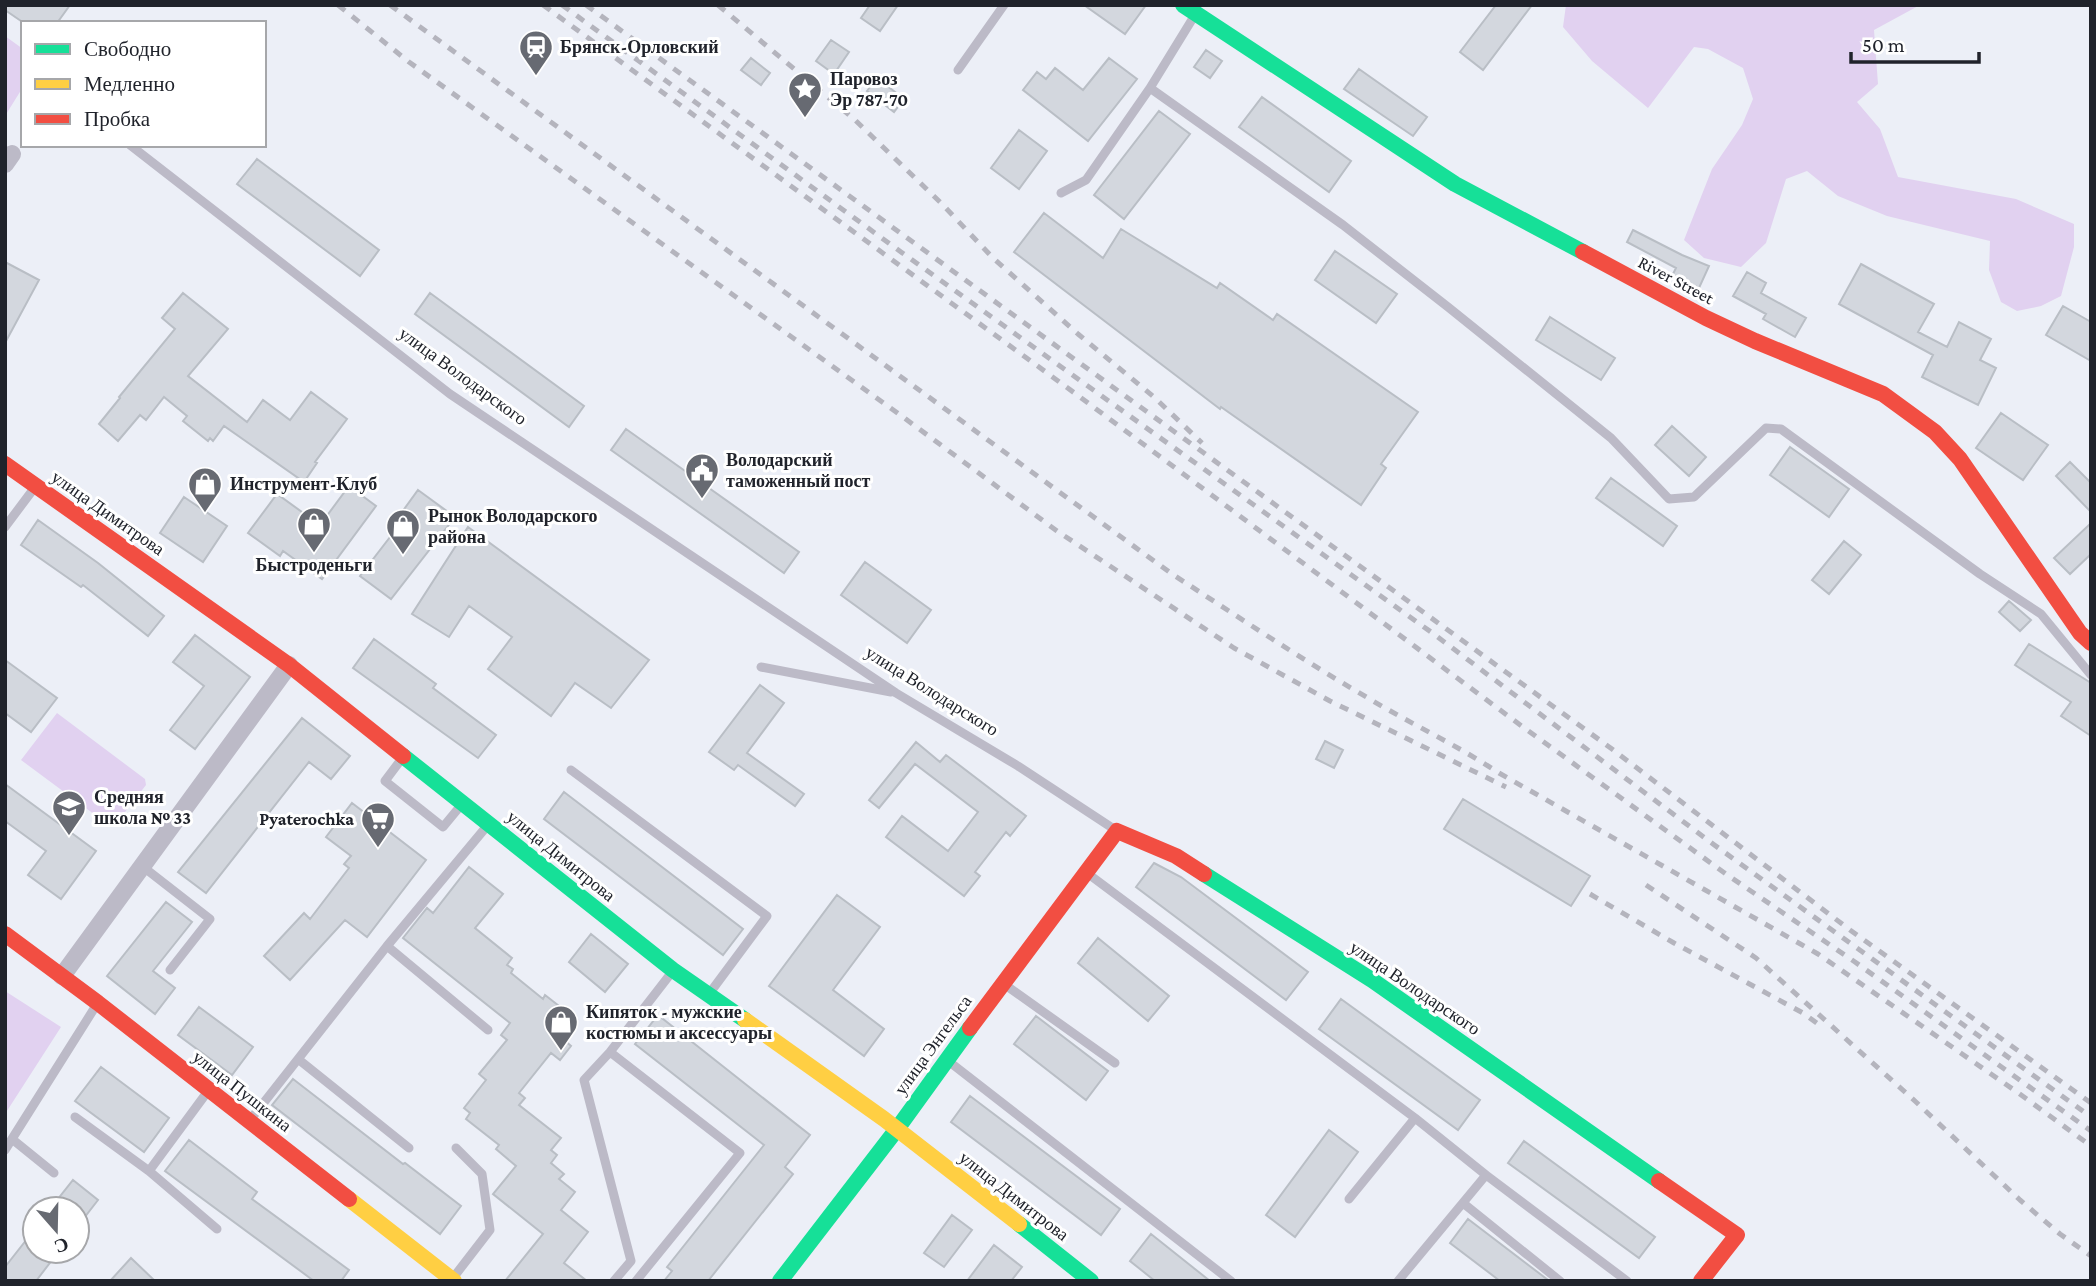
<svg xmlns="http://www.w3.org/2000/svg" width="2096" height="1286" viewBox="0 0 2096 1286" font-family="'Crimson Pro',serif">
  <style>
    .green { fill: #e1d1f0 }
    .building { fill: #d3d7de; stroke: #b9bec5; stroke-width: 2 }
    .lines { fill: none; stroke-linecap: round; stroke-linejoin: round }
    .lane { stroke: #bcbac7; stroke-width: 9 }
    .street { stroke: #bcbac7; stroke-width: 18 }
    .fast { stroke: #16e098; stroke-width: 16 }
    .slow { stroke: #ffcf43; stroke-width: 16 }
    .jam { stroke: #f24e42; stroke-width: 16 }
    .rail { stroke: #b4b4bd; stroke-width: 5; stroke-dasharray: 9 9; stroke-linecap: butt }
    .labels { text-anchor: middle; stroke-width: 6; stroke-linejoin: round; paint-order: stroke }
    .poi-label { font-size: 18px; font-weight: bold; fill: #20232b; stroke: #fff; text-anchor: start }
    .street-label { font-size: 18px; fill: #20232b; stroke: #fff }
  </style>
  <rect width="100%" height="100%" fill="#eceff7"/>
  <path class="green" d="M1566 5H1920L1874 30 1878 84 1857 102 1880 129 1898 177 2016 199 2074 224V247L2061 296 2041 306 2017 311 2001 302 1989 270 1990 241 1887 216 1838 196 1807 171 1786 179 1766 243 1741 267 1704 258 1684 240 1712 169 1742 125 1753 99 1743 68 1708 49 1694 47 1648 108 1592 61 1563 27Z
    M5 36 23 49V87L5 116Z
    M57 713 145 779 146 785 115 825 110 826 21 760Z
    M5 991 61 1027 5 1114Z"/>
  <path class="building" d="M5 5H70L57 23H24L5 10Z
    M870 5H898L880 31 861 18Z
    M1084 5H1146L1125 34Z
    M1496 5H1532L1483 70 1460 52Z
    M831 40 849 52 834 74 816 61Z
    M1206 50 1222 61 1210 78 1194 67Z
    M751 58 770 73 761 85 741 70Z
    M1109 58 1137 79 1088 141 1023 90 1037 72 1046 79 1055 68 1083 90Z
    M1359 69 1427 117 1413 136 1344 89Z
    M877 78 904 99 894 112 867 91Z
    M1262 97 1351 161 1329 192 1239 127Z
    M1159 111 1190 134 1124 219 1094 195Z
    M1019 130 1047 151 1019 189 991 168Z
    M257 159 379 250 360 276 237 184Z
    M1044 213 1103 258 1121 229 1217 288 1220 283 1273 320 1277 314 1418 412 1381 464 1386 468 1361 505 1221 407 1220 409 1014 252Z
    M1633 230 1682 255 1709 266 1699 288 1672 276 1676 268 1627 242Z
    M1335 251 1397 294 1376 323 1315 280Z
    M5 262 39 280 5 343Z
    M1861 264 1934 304 1918 332 1947 347 1959 322 1991 339 1980 360 1996 368 1978 405 1922 377 1933 355 1839 304Z
    M1747 272 1766 283 1761 293 1806 318 1795 337 1763 319 1766 314 1733 296Z
    M183 293 228 329 188 376 247 422 263 400 290 420 311 392 347 419 315 462 317 463 304 482 224 426 213 441 210 438 208 441 183 421 187 416 164 397 146 420 140 415 118 441 99 424 120 398 119 397 175 329 162 318Z
    M430 293 584 406 569 427 415 314Z
    M2063 306 2091 322V361L2046 335Z
    M1550 317 1615 358 1601 380 1536 340Z
    M2001 413 2048 445 2023 480 1976 448Z
    M1672 426 1706 457 1689 476 1655 445Z
    M626 429 799 552 784 573 611 450Z
    M1790 447 1849 489 1829 517 1770 475Z
    M2070 462 2091 483V512L2056 476Z
    M1611 478 1677 526 1663 546 1596 498Z
    M349 486 376 506 322 579 283 551 280 556 248 533 277 494 320 525Z
    M418 490 455 517 391 599 360 576 407 515 402 512Z
    M184 497 227 526 203 562 160 533Z
    M38 520 98 563 164 616 148 636 83 585 81 587 21 545Z
    M2091 523V554L2070 574 2054 558Z
    M468 527 649 660 611 708 575 683 551 716 488 669 512 637 469 606 449 637 412 614Z
    M1844 541 1861 555 1829 594 1812 580Z
    M865 562 931 610 907 643 841 595Z
    M2009 601 2031 620 2020 631 1999 612Z
    M195 635 250 677 195 749 170 730 204 686 173 662Z
    M374 639 436 684 433 688 496 735 478 758 353 668Z
    M2029 644 2091 683V736L2061 716 2071 702 2015 665Z
    M5 660 57 698 31 732 5 713Z
    M760 685 784 703 747 753 804 794 795 806 738 765 734 770 709 752Z
    M302 718 350 756 331 779 309 762 206 893 178 872Z
    M1325 741 1343 750 1334 768 1316 759Z
    M916 742 940 762 946 755 1026 816 1010 836 1006 832 975 872 980 876 964 896 886 837 902 816 948 851 978 812 915 764 879 808 869 800Z
    M5 784 96 851 61 899 28 875 46 851 5 821Z
    M564 792 743 929 723 955 544 819Z
    M1463 799 1590 876 1571 906 1444 829Z
    M352 803 426 860 367 937 345 920 290 980 264 956 304 913 310 919 349 868 344 864 351 856 326 837Z
    M1154 863 1181 877 1308 972 1286 1000 1136 887Z
    M469 867 503 894 475 928 512 958 507 965 513 969 511 973 543 999 545 995 577 1020 563 1039 571 1046 560 1060 551 1053 519 1093 525 1098 519 1105 561 1138 551 1150 557 1155 551 1163 564 1174 559 1179 575 1192 561 1210 588 1232 564 1263 587 1281H505L543 1234 493 1194 516 1166 496 1149 499 1145 466 1119 470 1113 464 1108 486 1080 479 1074 507 1040 501 1035 510 1023 403 938 427 908 433 913Z
    M837 895 880 927 833 990 884 1029 864 1056 769 986Z
    M166 902 192 922 153 971 175 988 155 1014 107 976Z
    M591 934 628 964 605 992 569 962Z
    M1098 938 1169 996 1148 1021 1078 963Z
    M1341 999 1480 1100 1458 1130 1319 1029Z
    M199 1007 253 1047 232 1075 178 1035Z
    M658 1015 810 1135 785 1167 793 1174 708 1281H664L672 1271 667 1267 764 1145 635 1044Z
    M1036 1016 1108 1071 1086 1100 1014 1044Z
    M101 1067 169 1118 144 1152 75 1101Z
    M293 1079 403 1164 405 1163 461 1206 440 1234 272 1105Z
    M970 1096 1120 1209 1101 1235 951 1122Z
    M1329 1130 1358 1152 1295 1237 1266 1215Z
    M189 1140 257 1192 252 1199 349 1270 341 1281H314L165 1171Z
    M1524 1141 1655 1237 1639 1258 1508 1163Z
    M73 1180 98 1200 77 1227V1209H50Z
    M952 1215 972 1230 944 1267 924 1253Z
    M1468 1219 1548 1280 1549 1281H1500L1450 1243Z
    M35 1229V1251H59L36 1281H5V1267Z
    M1151 1234 1210 1281H1155L1130 1261Z
    M994 1245 1022 1267 1011 1281H967Z
    M131 1258 155 1281H110Z"/>
  <g class="lines">
    <path class="lane" d="M1193 18 1150 88 1343 225 1448 307 1611 438 1669 499 1694 497 1766 428 1781 429 1980 574 2041 614 2091 675
      M958 70 1004 5
      M130 145 450 394 896 693 1018 766 1117 831
      M1061 193 1086 180 1150 88
      M5 527 35 487
      M761 667 891 692
      M403 757 385 781 443 827 462 804
      M571 770 767 916 709 994
      M142 866 210 919 170 970
      M1087 873 1415 1118 1486 1175 1627 1281
      M387 946 488 1030
      M1004 984 1115 1063
      M610 1052 740 1153 636 1281
      M298 1059 409 1148
      M947 1060 1231 1281
      M208 1091 149 1171 217 1229
      M75 1117 149 1171
      M250 1120 387 946 487 826
      M12 1139 54 1173
      M5 1150 97 1004
      M1349 1199 1415 1118
      M1463 1203 1560 1281
      M453 1278 490 1230 482 1174 456 1148
      M614 1281 631 1261 584 1080 610 1052 672 972
      M1398 1281 1486 1175"/>
    <path class="street" d="M5 164 12 154
      M62 976 289 665"/>
    <path class="fast" d="M1183 5 1455 184 1583 252
      M403 756 673 970 745 1020
      M1204 874 1372 980 1659 1181
      M1019 1224 1091 1281
      M780 1281 897 1129 970 1028"/>
    <path class="slow" d="M745 1020 884 1119 1019 1224
      M349 1199 454 1281"/>
    <path class="jam" d="M1583 252 1706 318 1755 341 1883 394 1935 432 1960 459 2080 633 2091 643
      M5 464 289 665 403 756
      M5 934 98 1003 349 1199
      M970 1028 1117 831 1176 856 1204 874
      M1659 1181 1737 1235 1701 1281"/>
    <path class="rail" d="M338 5 409 62 903 417 1057 531 1234 648 1330 701 1506 787
      M390 5 1172 574C1237 616 1301 659 1368 698 1411 724 1457 745 1499 773L1818 954 2017 1092 2091 1146
      M543 5 1080 397 1523 727 1726 874 1855 962 2091 1131
      M562 5 901 252 1431 632 1713 844 2091 1117
      M586 5 1612 749 1850 930 2091 1103
      M718 5 855 120 942 204 992 257 1078 334 1154 397 1202 443
      M1646 885 1756 958 1916 1102 2020 1200 2060 1234 2091 1256
      M1590 894 1674 943 1803 1013 1818 1024"/>
  </g>
  <defs>
    <g id="station-pin" transform="scale(1.75)"><path d="M0 17L-7.5 6A9.5 9.5 0 1 1 7.5 6Z" fill="#676a72" stroke="#fff"/><path d="M-3-6H3Q5-6 5-4V2Q5 4 3 4L4.5 6H3L1.5 4h-3L-3 6H-4.5L-3 4Q-5 4-5 2V-4Q-5-6-3-6ZM-3.5-4v3h7v-3ZM-3.5 1v1.5H-2V1ZM2 1v1.5H3.5V1Z" fill="#fff"/></g>
    <g id="sight-pin" transform="scale(1.75)"><path d="M0 17L-7.5 6A9.5 9.5 0 1 1 7.5 6Z" fill="#676a72" stroke="#fff"/><path d="M0-6L1.8-2.2L6-1.7L2.9 1.2L3.7 5.4L0 3.3L-3.7 5.4L-2.9 1.2L-6-1.7L-1.8-2.2Z" fill="#fff"/></g>
    <g id="civic-pin" transform="scale(1.75)"><path d="M0 17L-7.5 6A9.5 9.5 0 1 1 7.5 6Z" fill="#676a72" stroke="#fff"/><path d="M-.6-6.5H3V-4.5H.6V-3L4-1V1h2V6H-6V1h2V-1L-.6-3ZM-1.2 2.5V6h2.4V2.5Z" fill="#fff"/></g>
    <g id="shop-pin" transform="scale(1.75)"><path d="M0 17L-7.5 6A9.5 9.5 0 1 1 7.5 6Z" fill="#676a72" stroke="#fff"/><path d="M-5-2.5h2.3a2.7 3.5 0 0 1 5.4 0H5L5.5 6h-11ZM-1.5-2.5h3a1.5 2.3 0 0 0-3 0Z" fill="#fff"/></g>
    <g id="school-pin" transform="scale(1.75)"><path d="M0 17L-7.5 6A9.5 9.5 0 1 1 7.5 6Z" fill="#676a72" stroke="#fff"/><path d="M0-5L7-2L0 1L-7-2ZM-4 1L0 2.5L4 1V4Q0 6-4 4Z" fill="#fff"/></g>
    <g id="supermarket-pin" transform="scale(1.75)"><path d="M0 17L-7.5 6A9.5 9.5 0 1 1 7.5 6Z" fill="#676a72" stroke="#fff"/><path d="M-6-5.5h2.5l.6 2H6L4.5 2H-2.5L-4.4-4H-6ZM-1.5 3.2a1.3 1.3 0 1 0 .1 0ZM3 3.2a1.3 1.3 0 1 0 .1 0Z" fill="#fff"/></g>
  </defs>
  <g fill-rule="evenodd">
    <use href="#station-pin" x="536" y="47"/>
    <use href="#sight-pin" x="805" y="89"/>
    <use href="#civic-pin" x="702" y="470"/>
    <use href="#shop-pin" x="205" y="484"/>
    <use href="#shop-pin" x="314" y="524"/>
    <use href="#shop-pin" x="403" y="526"/>
    <use href="#school-pin" x="69" y="807"/>
    <use href="#supermarket-pin" x="378" y="819"/>
    <use href="#shop-pin" x="561" y="1022"/>
  </g>
  <g class="labels">
    <g class="poi-label">
      <text x="560" y="53">Брянск-Орловский</text>
      <text x="830" y="85">Паровоз<tspan x="830" dy="21">Эр 787-70</tspan></text>
      <text x="726" y="466">Володарский<tspan x="726" dy="21">таможенный пост</tspan></text>
      <text x="230" y="490">Инструмент-Клуб</text>
      <text x="428" y="522">Рынок Володарского<tspan x="428" dy="21">района</tspan></text>
      <text x="314" y="571" text-anchor="middle">Быстроденьги</text>
      <text x="94" y="803">Средняя<tspan x="94" dy="21">школа № 33</tspan></text>
      <text x="354" y="825" text-anchor="end">Pyaterochka</text>
      <text x="586" y="1018">Кипяток - мужские<tspan x="586" dy="21">костюмы и аксессуары</tspan></text>
    </g>
    <g class="street-label">
      <text transform="translate(1676 280) rotate(28)" y="6">River Street</text>
      <text transform="translate(463 376) rotate(36)" y="6">улица Володарского</text>
      <text transform="translate(108 513) rotate(35)" y="6">улица Димитрова</text>
      <text transform="translate(932 691) rotate(32)" y="6">улица Володарского</text>
      <text transform="translate(561 856) rotate(39)" y="6">улица Димитрова</text>
      <text transform="translate(1415 988) rotate(34)" y="6">улица Володарского</text>
      <text transform="translate(933 1045) rotate(-54)" y="6">улица Энгельса</text>
      <text transform="translate(242 1091) rotate(38)" y="6">улица Пушкина</text>
      <text transform="translate(1014 1196) rotate(38)" y="6">улица Димитрова</text>
    </g>
  </g>
  <rect width="2096" height="1286" fill="none" stroke="#20232b" stroke-width="14"/>
  <rect x="21" y="21" width="245" height="126" fill="#ffffff" stroke="#a6a7aa" stroke-width="2"/>
  <rect x="35" y="44" width="35" height="10" fill="#16e098" stroke="#a6a7aa" stroke-width="2"/>
  <text x="84" y="56" font-size="21" fill="#20232b">Свободно</text>
  <rect x="35" y="79" width="35" height="10" fill="#ffcf43" stroke="#a6a7aa" stroke-width="2"/>
  <text x="84" y="91" font-size="21" fill="#20232b">Медленно</text>
  <rect x="35" y="114" width="35" height="10" fill="#f24e42" stroke="#a6a7aa" stroke-width="2"/>
  <text x="84" y="126" font-size="21" fill="#20232b">Пробка</text>
  <g transform="translate(56 1230) rotate(160)"><circle r="33" fill="#ffffff" stroke="#a6a7aa" stroke-width="2"/>
  <path d="M0-5L12 26L0 18L-12 26Z" fill="#676a72"/>
  <text y="-10" font-size="19" font-weight="bold" text-anchor="middle" fill="#20232b">С</text>
  </g>
  <path d="M1851 52v10h128v-10" fill="none" stroke="#20232b" stroke-width="3.5"/>
  <text x="1862" y="52" font-size="21" fill="#20232b" stroke="#ffffff" stroke-width="5" paint-order="stroke">50 m</text>
</svg>
